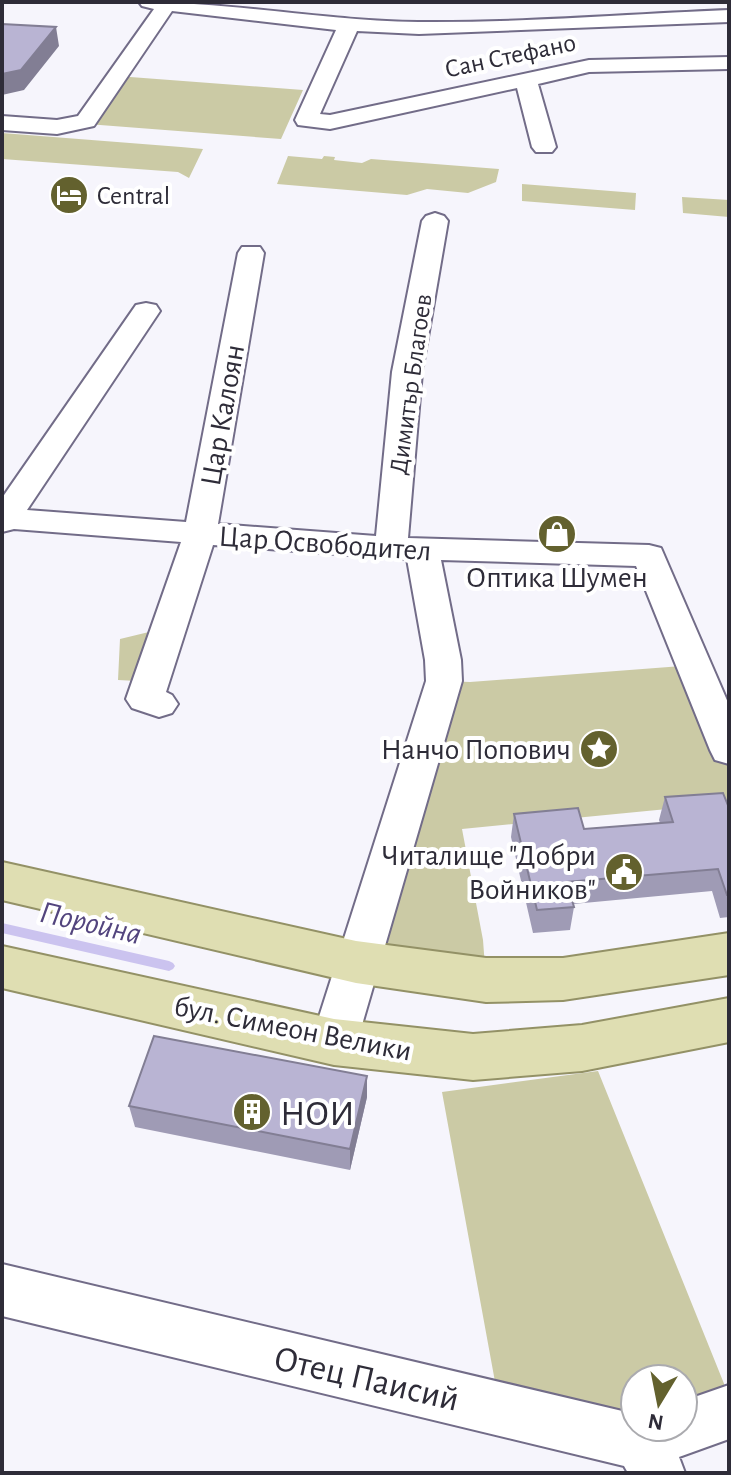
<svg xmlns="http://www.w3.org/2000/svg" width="731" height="1475" viewBox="0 0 731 1475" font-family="'Alegreya Sans',sans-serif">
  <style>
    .green { fill: #cbcaa5; fill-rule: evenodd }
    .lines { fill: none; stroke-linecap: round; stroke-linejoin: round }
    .stream { fill: #cbc3ef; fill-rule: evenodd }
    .minor-casing { stroke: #726c88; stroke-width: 4 }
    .major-casing { stroke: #939166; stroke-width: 4 }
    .minor { fill: #fff; fill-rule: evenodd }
    .major { fill: #dfdeb2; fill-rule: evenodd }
    .wall { fill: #9f9bb5 }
    .shaded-wall { fill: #827e94 }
    .building { fill: #b9b4d3; stroke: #827e94; stroke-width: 2 }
    .labels { text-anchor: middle; stroke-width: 8; stroke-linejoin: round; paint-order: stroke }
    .far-street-label { font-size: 26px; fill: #2e2c38; stroke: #fff }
    .far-poi-label { font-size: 26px; fill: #2e2c38; stroke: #fff; text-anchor: start }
    .street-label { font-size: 30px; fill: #2e2c38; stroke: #fff }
    .poi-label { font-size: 30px; fill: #2e2c38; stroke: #fff; text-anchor: end }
    .water-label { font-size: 32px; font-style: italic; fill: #53457e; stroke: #fff }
    .near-poi-label { font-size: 36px; fill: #2e2c38; stroke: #fff; text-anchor: start }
    .near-street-label { font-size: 36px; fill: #2e2c38; stroke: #fff }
  </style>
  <rect width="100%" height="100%" fill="#f6f5fc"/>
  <path class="green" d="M117 76 303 90 281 139 87 124Z
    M2 133 181 147 203 149 189 178 178 172 2 159Z
    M288 156 322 159 324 156 335 157 334 160 362 163 371 159 499 169 496 182 468 193 427 189 407 195 277 184Z
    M522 184 636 193 635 210 522 201Z
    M682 197 729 200V217L683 213Z
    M153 631 137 681 118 680 120 639Z
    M695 665 729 750V803L462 829 483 940 486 980 356 962 444 681 470 682Z
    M598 1071 729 1396V1412L642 1443 500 1409 442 1092ZM635 1379H683V1427H635Z"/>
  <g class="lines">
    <path class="stream" d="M2 923 169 961 173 963 175 966 173 969 169 971 2 933Z"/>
    <g class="minor-casing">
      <path id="minor" d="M139 2C233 2 325 21 418 22 522 23 626 14 729 10V22L419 34 357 31 320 114 330 115 589 60 729 57V69L589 72 538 84 556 147 552 152H536L532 147 517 88 330 129 298 125 295 120 336 30 172 11 94 126 57 134 2 130V116L57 120 78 116 154 9 142 6Z
        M435 213 444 216 448 221 422 372 408 538 649 545 661 548 729 705V764L715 760 710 750 636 566 441 560 461 660 462 681 357 1042 350 1056 334 1062 318 1056 311 1042 426 681 425 660 407 559 213 545 166 692 172 695 178 704 172 713 159 717 132 708 126 699 181 542 14 529 2 532V498L136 305 146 303 156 305 160 311 27 510 186 522 238 253 242 247H260L264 253 218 524 376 536 392 372 422 221 426 216Z
        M2 1264 635 1414V1427H683V1401L729 1385V1439L679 1457 685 1473H628L624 1466 2 1316Z"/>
    </g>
    <g class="major-casing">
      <path id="major" d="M2 862 356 941 486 958H563L729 933V975L563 1000 486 1002 356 983 2 900Z
        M2 946 334 1019 473 1034 582 1025 729 998V1042L582 1071 473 1080 334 1065 2 988Z"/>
    </g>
    <use href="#minor" class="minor"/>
    <use href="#major" class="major"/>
  </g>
  <path class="wall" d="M665 797 729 808V917L720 918 712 891 573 904 574 907 570 930 533 933 511 837 514 814 584 829 660 823 659 820Z
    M367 1097 350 1170 135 1127 129 1106Z"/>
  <path class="shaded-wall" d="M56 27 59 46 24 90 2 95V74Z
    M367 1076V1097L350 1170V1149Z"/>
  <path class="building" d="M2 24 56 27 21 70 2 74Z
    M723 793 729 808V895H727L718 869 567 882 574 907 537 910 514 814 578 808 584 829 673 822 665 797Z
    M154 1036 367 1076 350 1149 129 1106Z"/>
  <defs>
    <g id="hotel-disc" transform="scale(2)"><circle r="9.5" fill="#63612e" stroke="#fff"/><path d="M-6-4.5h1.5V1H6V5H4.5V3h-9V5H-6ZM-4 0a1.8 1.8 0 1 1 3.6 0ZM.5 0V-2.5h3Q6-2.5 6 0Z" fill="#fff"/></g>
    <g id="shop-disc" transform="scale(2)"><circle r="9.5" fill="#63612e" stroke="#fff"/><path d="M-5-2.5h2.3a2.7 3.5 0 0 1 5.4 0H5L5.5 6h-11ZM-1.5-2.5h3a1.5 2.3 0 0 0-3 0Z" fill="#fff"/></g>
    <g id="sight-disc" transform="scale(2)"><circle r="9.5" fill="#63612e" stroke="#fff"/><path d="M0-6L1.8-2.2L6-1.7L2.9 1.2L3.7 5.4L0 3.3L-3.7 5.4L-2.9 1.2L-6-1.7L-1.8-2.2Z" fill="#fff"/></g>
    <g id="civic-disc" transform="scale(2)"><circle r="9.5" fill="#63612e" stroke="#fff"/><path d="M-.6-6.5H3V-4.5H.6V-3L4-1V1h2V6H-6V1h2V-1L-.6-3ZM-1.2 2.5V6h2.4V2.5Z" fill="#fff"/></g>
    <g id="building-disc" transform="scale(2)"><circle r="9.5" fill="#63612e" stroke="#fff"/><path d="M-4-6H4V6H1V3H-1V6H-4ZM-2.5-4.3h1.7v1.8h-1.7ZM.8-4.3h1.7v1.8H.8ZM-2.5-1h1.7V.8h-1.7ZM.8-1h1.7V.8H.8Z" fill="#fff"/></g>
  </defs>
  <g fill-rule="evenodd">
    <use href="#hotel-disc" x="69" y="195"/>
    <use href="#shop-disc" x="557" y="534"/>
    <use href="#sight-disc" x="599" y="749"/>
    <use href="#civic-disc" x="624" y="872"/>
    <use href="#building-disc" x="252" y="1112"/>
  </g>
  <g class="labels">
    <g class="far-street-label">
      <text transform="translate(510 55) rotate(-12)" y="9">Сан Стефано</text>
      <text transform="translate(410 384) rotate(-82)" y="9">Димитър Благоев</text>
    </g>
    <g class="far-poi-label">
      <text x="97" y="204">Central</text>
    </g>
    <g class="street-label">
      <text transform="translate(222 415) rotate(-80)" y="10">Цар Калоян</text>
      <text transform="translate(325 543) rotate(4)" y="10">Цар Освободител</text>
      <text transform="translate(293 1028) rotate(11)" y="10">бул. Симеон Велики</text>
    </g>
    <g class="poi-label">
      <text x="557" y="587" text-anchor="middle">Оптика Шумен</text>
      <text x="571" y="759">Нанчо Попович</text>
      <text x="596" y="865">Читалище "Добри<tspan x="596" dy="34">Войников"</tspan></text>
    </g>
    <g class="water-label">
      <text transform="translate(91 922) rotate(13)" y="11">Поройна</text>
    </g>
    <g class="near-poi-label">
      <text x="280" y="1125">НОИ</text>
    </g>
    <g class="near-street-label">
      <text transform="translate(367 1377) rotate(13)" y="13">Отец Паисий</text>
    </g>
  </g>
  <rect width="731" height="1475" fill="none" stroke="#2e2c38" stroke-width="8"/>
  <g transform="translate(659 1403) rotate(190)"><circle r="38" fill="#ffffff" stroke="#ababaf" stroke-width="2"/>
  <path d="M0-6L14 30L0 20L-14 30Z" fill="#63612e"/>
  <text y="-12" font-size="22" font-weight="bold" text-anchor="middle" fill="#2e2c38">N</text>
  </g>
</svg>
